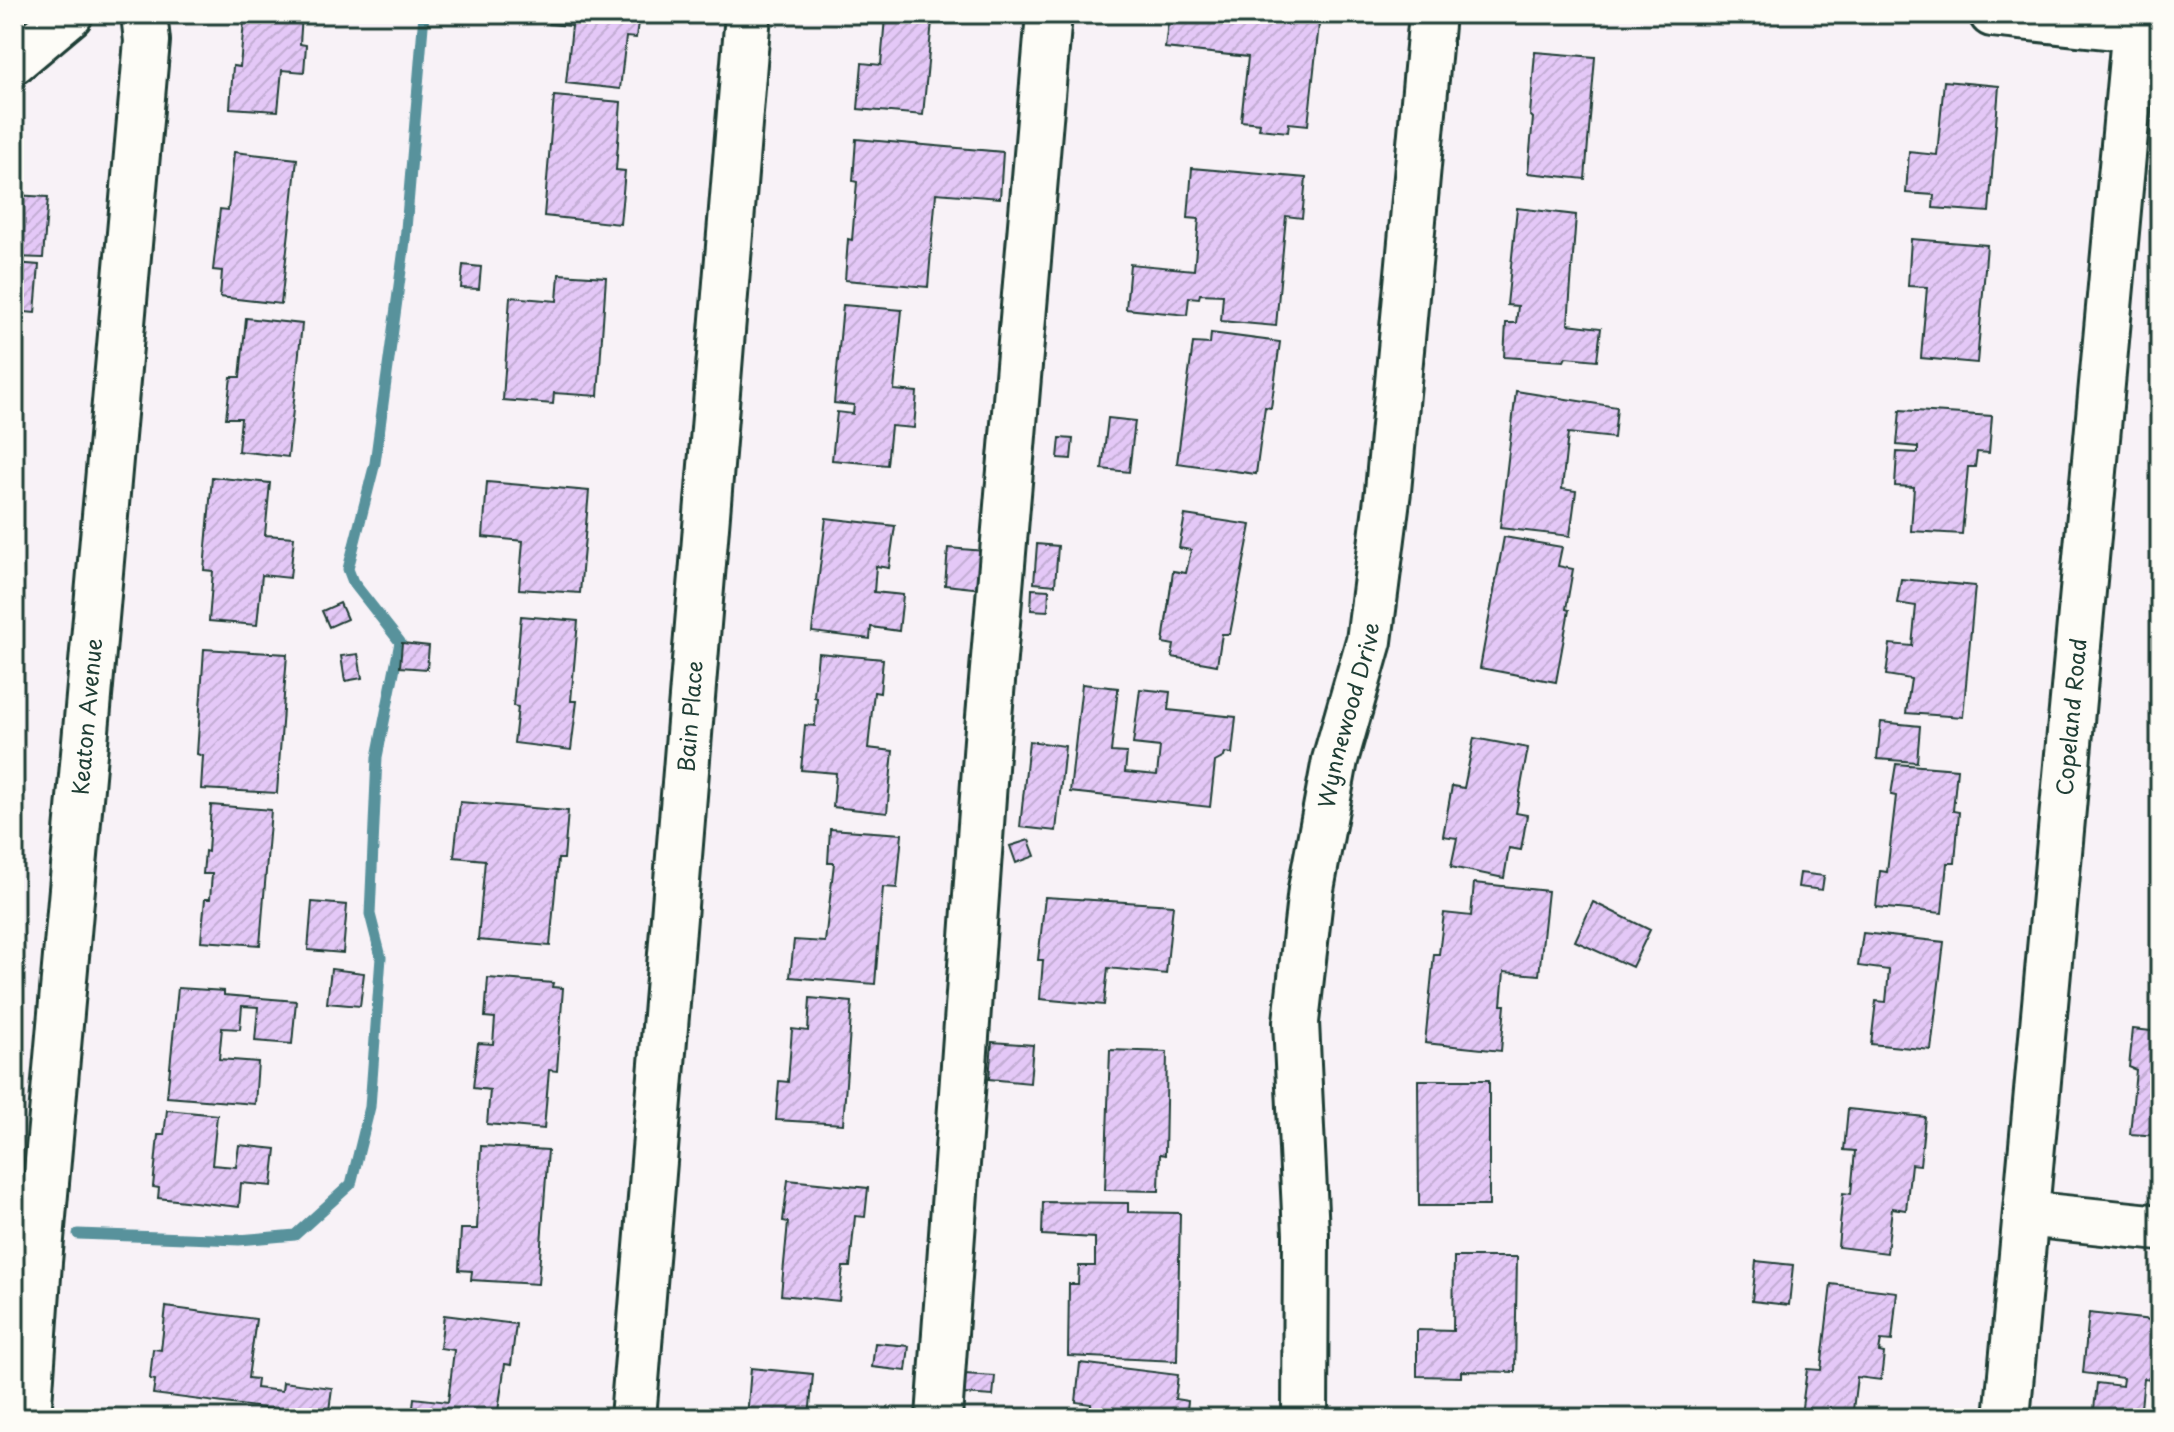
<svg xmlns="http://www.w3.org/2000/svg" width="2174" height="1432" viewBox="0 0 2174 1432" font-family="'Playpen Sans',sans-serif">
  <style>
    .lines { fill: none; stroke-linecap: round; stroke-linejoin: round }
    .stream { stroke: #59929c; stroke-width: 11 }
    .building { fill: url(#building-hatch); stroke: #1f3d34; stroke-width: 2 }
    .minor-casing { stroke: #1f3d34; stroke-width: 50 }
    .minor { stroke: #fdfcf7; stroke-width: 44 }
    .labels { text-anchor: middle; stroke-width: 6; stroke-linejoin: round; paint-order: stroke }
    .street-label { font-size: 22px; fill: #1f3d34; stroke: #fdfcf7 }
  </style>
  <defs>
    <pattern id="building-hatch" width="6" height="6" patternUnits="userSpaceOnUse" patternTransform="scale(2)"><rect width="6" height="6" fill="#e4c8f7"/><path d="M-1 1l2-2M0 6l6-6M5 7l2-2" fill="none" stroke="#c3add4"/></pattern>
  </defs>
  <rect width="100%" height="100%" fill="#f8f2f7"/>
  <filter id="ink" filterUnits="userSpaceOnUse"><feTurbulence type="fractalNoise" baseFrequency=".0125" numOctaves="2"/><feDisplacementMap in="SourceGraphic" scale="16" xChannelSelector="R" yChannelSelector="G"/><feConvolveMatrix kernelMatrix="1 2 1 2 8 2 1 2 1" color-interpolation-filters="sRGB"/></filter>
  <g filter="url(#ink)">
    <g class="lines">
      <path class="stream" d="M78 1234 239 1240 295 1235 351 1184 370 1107 381 957 370 914 377 757 400 642 353 582 348 569 375 463 405 241 424 14"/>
    </g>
    <path class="building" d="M241 14H302L300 44 306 45 304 72 282 70 278 111 230 108 233 66 240 67 244 21H240Z
      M550 14H639L636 38 626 37 620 89 566 83 572 26 549 24Z
      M1169 14 1320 15 1308 125 1289 123 1288 132 1259 129 1260 123 1241 121 1248 57 1165 48Z
      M885 17 932 21 923 115 858 109 862 63 881 65Z
      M1535 52 1595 57 1585 179 1528 173 1533 118 1530 115Z
      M1944 81 1999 86 1989 212 1933 208 1934 195 1906 193 1909 152 1937 155Z
      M554 96 621 102 616 170 625 171 620 224 544 216Z
      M856 139 1003 152 1000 198 936 193 928 287 845 280 848 239 852 240 857 182 853 181Z
      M234 152 297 159 281 304 220 297 222 271 213 270 220 209 228 210Z
      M1192 168 1306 178 1302 218 1286 216 1276 326 1221 321 1223 295 1200 294 1199 298 1189 297 1187 315 1126 309 1130 264 1194 270 1199 219 1188 218Z
      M14 195 48 197 43 258 15 257V263L39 265 35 313 14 311Z
      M1517 208 1576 215 1568 324 1601 328 1597 360 1566 357 1564 361 1504 357 1506 323H1516L1518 306 1507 305Z
      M1911 239 1987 245 1977 363 1921 358 1927 287 1908 286Z
      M463 265 481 267 479 289 461 288Z
      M559 274 606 277 598 396 554 393 553 404 503 400 510 297 557 301Z
      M843 305 902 310 894 390 917 392 914 428 891 426 887 465 832 460 837 412 853 414 854 405 834 403Z
      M246 318 302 324 288 457 238 451 241 418H226L231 377H240Z
      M1211 333 1280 342 1271 408 1265 407 1256 474 1177 463 1193 343 1210 344Z
      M1516 391 1617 407 1614 438 1568 433 1562 489 1576 491 1570 536 1500 528Z
      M1900 410 1992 416 1989 453 1977 452 1975 467H1968L1962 534 1911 531 1914 487 1895 486 1897 452 1918 453V447L1897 445Z
      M1108 418 1135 421 1129 472 1102 469Z
      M1060 438 1073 439 1071 459 1058 458Z
      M212 477 270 483 265 535 294 537 290 578 262 575 257 625 209 621 213 571 204 570Z
      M487 482 589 491 580 593 519 589 523 541 483 537Z
      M1185 515 1251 525 1230 634H1222L1217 665 1172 657 1174 645 1163 643 1173 571 1186 573 1191 550 1179 548Z
      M826 518 895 526 889 568 876 566 874 592 903 595 899 631 871 627 870 639 812 632Z
      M1504 537 1562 547 1558 566 1573 569 1566 609 1569 610 1556 682 1480 668Z
      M1037 544 1058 546 1055 585 1034 583Z
      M948 548 985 551 982 589 945 585Z
      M1901 579 1975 586 1963 717 1906 713 1911 679 1886 675 1890 644 1912 646 1916 606 1897 603Z
      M1032 589 1049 590 1048 611 1031 610Z
      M340 603 347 619 329 627 322 611Z
      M521 616 578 621 571 701H577L571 750 514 743 518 707 513 706Z
      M402 643 429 646 427 669 400 667Z
      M204 649 287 654 277 793 201 789 203 756 197 754Z
      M818 653 883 659 880 693 874 692 868 748 893 751 887 813 833 807 836 773 801 770 805 725 815 726 817 698 814 697Z
      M358 654 362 678 345 681 341 656Z
      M1082 684 1118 688 1111 752 1127 753 1125 772 1157 775 1160 747 1133 744 1140 689 1170 692 1168 710 1236 717 1232 754 1225 753 1224 757 1215 762 1210 807 1070 792Z
      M1881 722 1920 726 1917 762 1877 759Z
      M1474 738 1528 748 1516 813 1527 815 1521 850 1509 848 1504 878 1451 867 1457 838 1443 836 1452 786 1464 788Z
      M1029 741 1065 746 1056 831 1020 827Z
      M1896 764 1957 769 1953 811 1959 812 1955 863H1947L1942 913 1876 907 1880 871 1887 872 1896 796 1891 795Z
      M460 802 568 811 564 859H558L550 946 478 940 485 860 454 857Z
      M211 805 271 810 260 945 201 941 205 899H210L212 874H203L205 851 208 852Z
      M830 829 902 834 897 888 883 887 875 984 790 977 794 940 825 942 834 863H828Z
      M1029 840 1035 856 1016 863 1010 846Z
      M1800 873 1824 876 1822 890 1798 887Z
      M1474 883 1548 891 1539 975 1504 972 1501 1005H1505L1501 1051 1425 1043 1434 954H1439L1444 913 1471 916Z
      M1045 897 1173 905 1166 974 1108 968 1104 1005 1040 999 1043 960H1038Z
      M312 902 347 905 343 953 308 950Z
      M1593 902 1650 930 1632 967 1575 941Z
      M1863 933 1944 942 1931 1050 1871 1044 1876 1001 1886 1002 1889 970 1858 966Z
      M331 969 364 973 360 1006 327 1003Z
      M488 978 553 983 552 987 563 988 557 1071 549 1070 544 1129 487 1124 490 1090 473 1088 478 1043 493 1044 495 1018 485 1017Z
      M178 988 224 991V995L296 1001 292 1044 255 1041 258 1007 242 1006 240 1029 222 1028 219 1059 258 1062 255 1104 167 1097Z
      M810 998 852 1002 843 1124 776 1120 779 1081 788 1082 792 1029 808 1031Z
      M2133 1029 2160 1032V1136L2130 1134 2136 1070 2129 1067Z
      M992 1042 1033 1045 1030 1083 989 1079Z
      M1110 1050 1167 1052 1165 1155 1160 1154 1159 1191 1105 1190Z
      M1418 1080H1489V1206H1419Z
      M1848 1109 1925 1117 1920 1165 1911 1164 1906 1210 1892 1208 1887 1253 1838 1247 1843 1193 1851 1194 1855 1151 1844 1150Z
      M167 1110 217 1115 212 1165 236 1167 239 1145 276 1149 272 1186 241 1183 239 1207 158 1198 159 1188 153 1187 158 1135H164Z
      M481 1146 548 1150 538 1284 471 1280 472 1271 459 1270 461 1229H477Z
      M788 1180 868 1188 865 1217 855 1216 850 1267H843L839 1301 781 1295 788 1222 783 1221Z
      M1043 1202 1128 1203V1212L1180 1213 1177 1361 1068 1356 1069 1284H1078L1079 1266H1095V1238L1042 1235Z
      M1454 1257H1517L1515 1372 1461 1371V1377L1417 1376V1330L1453 1331Z
      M1756 1261 1793 1265 1789 1305 1752 1301Z
      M1831 1284 1897 1292 1892 1341 1881 1340 1879 1352 1884 1353 1881 1380 1857 1377 1852 1418 1801 1415 1807 1369 1821 1370Z
      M166 1307 256 1319 248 1378 257 1379 256 1388 282 1391 283 1382 332 1388 328 1418H278L279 1410 153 1394 155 1380 150 1379 153 1349 161 1350Z
      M2089 1313 2151 1320 2150 1328 2160 1329V1380L2144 1378 2140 1418H2093L2097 1383 2122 1386 2123 1378 2083 1373Z
      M444 1315 516 1324 511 1365 505 1364 497 1418H412L414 1398 448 1402 454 1350 440 1348Z
      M875 1343 909 1346 906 1371 872 1367Z
      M1080 1363 1178 1375 1175 1399 1188 1401 1186 1418H1090L1091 1404 1076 1402Z
      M751 1368 813 1374 809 1418H747Z
      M964 1374 995 1376 993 1396 963 1394Z"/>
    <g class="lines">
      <g class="minor-casing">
        <g id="minor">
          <path d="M1992 14 2135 29"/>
          <path d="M14 61 70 14"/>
          <path d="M2026 1214 2160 1228"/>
          <path id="s1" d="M28 1418 39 1262 147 41 144 14"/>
          <path id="s2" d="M633 1418 748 14"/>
          <path d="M939 1418 987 740 1049 14"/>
          <path id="s3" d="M1305 1418 1306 1234 1296 1022 1311 889 1335 760 1369 641 1388 491 1432 14"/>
          <path id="s4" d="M2007 1418 2136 14"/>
        </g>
      </g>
      <use href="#minor" class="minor"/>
    </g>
  </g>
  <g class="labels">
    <g class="street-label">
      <text dy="8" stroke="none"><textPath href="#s1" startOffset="704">Keaton Avenue</textPath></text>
      <text dy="8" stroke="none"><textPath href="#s2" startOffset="704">Bain Place</textPath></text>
      <text dy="8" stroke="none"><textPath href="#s3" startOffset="708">Wynnewood Drive</textPath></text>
      <text dy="8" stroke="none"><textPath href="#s4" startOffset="704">Copeland Road</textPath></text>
    </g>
  </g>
  <rect width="2174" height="1432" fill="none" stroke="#fdfcf7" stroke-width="48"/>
  <rect x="24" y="24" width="2126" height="1384" fill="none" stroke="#1f3d34" stroke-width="3" filter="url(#ink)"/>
</svg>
